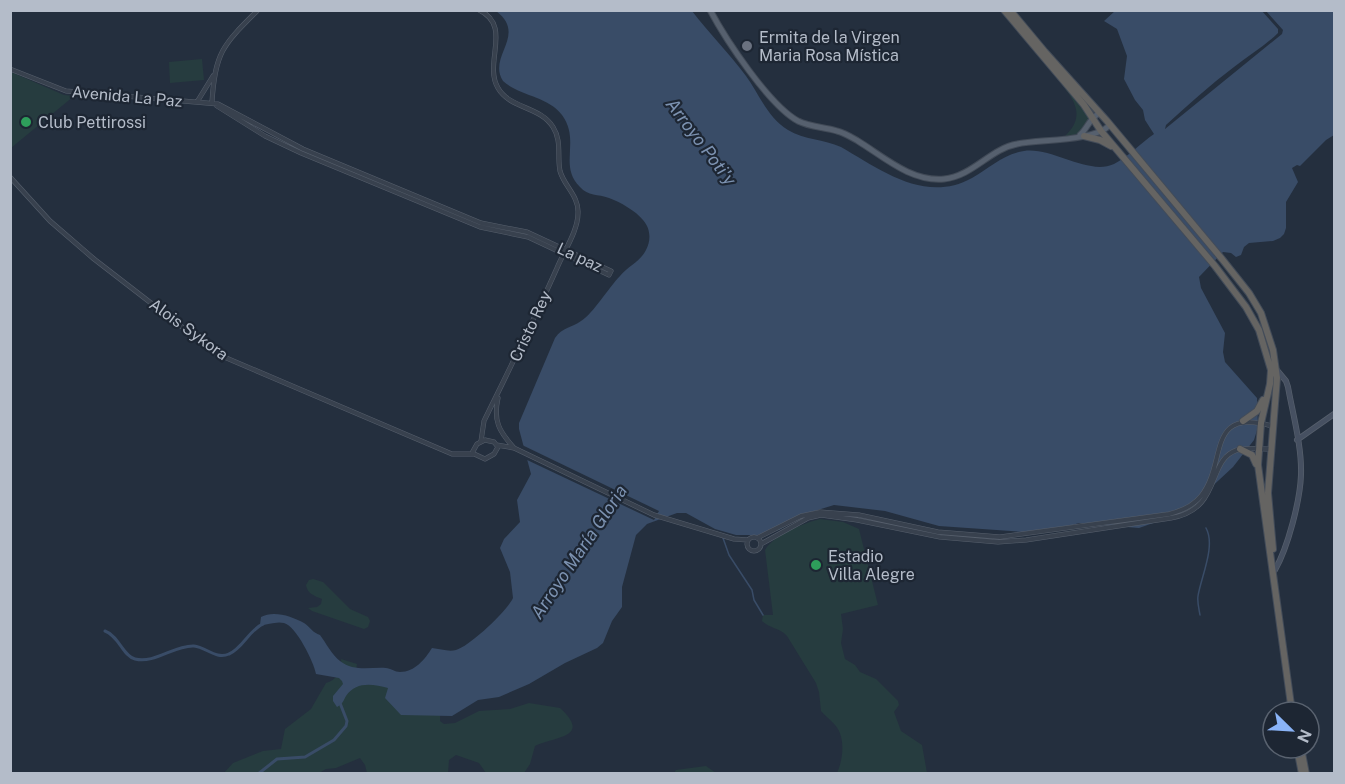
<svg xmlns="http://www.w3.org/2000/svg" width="1345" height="784" viewBox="0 0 1345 784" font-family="'Public Sans',sans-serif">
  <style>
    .green { fill: #263c3f }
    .water { fill: #394c67 }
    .pier { fill: #242f3e }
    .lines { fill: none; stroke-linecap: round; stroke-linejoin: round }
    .stream { stroke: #394c67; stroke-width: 1.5 }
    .canal { stroke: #394c67; stroke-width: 3 }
    .tertiary-casing { stroke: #565f6c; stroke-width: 5 }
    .secondary-casing { stroke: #565f6c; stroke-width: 6 }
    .primary-casing { stroke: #414a57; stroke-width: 7 }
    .trunk-casing { stroke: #434c59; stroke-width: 8 }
    .tertiary { stroke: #38414e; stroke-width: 4 }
    .secondary { stroke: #465061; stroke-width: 4.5 }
    .primary { stroke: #56606e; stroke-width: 5 }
    .trunk { stroke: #656462; stroke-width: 6 }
    .worship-dot { fill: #6b7280; stroke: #1d2633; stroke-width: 2 }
    .leisure-dot { fill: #2e9e5b; stroke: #1d2633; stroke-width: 2 }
    .labels { text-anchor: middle; stroke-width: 4.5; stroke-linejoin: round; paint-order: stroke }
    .poi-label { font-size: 16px; fill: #b4bcc9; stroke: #1d2633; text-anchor: start }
    .street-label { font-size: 16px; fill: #b4bcc9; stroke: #1d2633 }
    .water-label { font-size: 18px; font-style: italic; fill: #7c92b1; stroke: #1d2633 }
  </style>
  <rect width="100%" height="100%" fill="#242f3e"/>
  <path class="green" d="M202 59 204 80 170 83 169 62Z
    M11 72 64 95 74 96 11 148Z
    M1065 89 1070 90 1089 118C1087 132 1076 135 1064 137 1082 121 1079 106 1065 89Z
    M820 519 843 522 859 529 878 605 841 614 843 629 841 643 845 659 855 665 860 672 876 679 898 701 899 705 894 712 901 731 922 745 927 773H837C843 760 846 737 835 725 831 720 825 716 821 711L819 692 816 683 787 636C780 628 769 628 762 621L763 615H773L765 550C775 534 802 524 820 519Z
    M313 579 323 582 350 609 368 617 370 621 368 627 364 629 312 611 308 608 317 607 321 604 322 599C314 596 307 593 306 585L309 580Z
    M341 659 357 664 356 671 440 711V721L444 724 455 723 479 711 510 709 529 703 560 708C593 738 553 737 535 746L530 764 524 773H486L479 763 456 755 449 760 448 773H367L365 765 360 758 336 768 326 769 319 773 223 774 233 763 263 751 281 749 285 729 311 709 326 683C337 680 342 670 341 659Z
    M706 766 716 773H674L676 770Z"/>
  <path class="water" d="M496 11H692C709 33 729 53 746 76 759 94 768 118 788 130 804 140 824 139 841 147 881 170 925 204 972 178 990 168 1003 154 1024 151 1053 147 1088 176 1114 164 1128 157 1141 143 1154 134L1145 120 1143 110 1135 100 1124 79 1127 56 1117 29 1104 21 1115 11H1262L1278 29V33C1265 46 1248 56 1234 67 1210 85 1188 105 1166 125L1165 129 1282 34 1283 30 1266 11H1334V135L1326 140 1300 166 1297 165 1292 168 1298 182 1286 202V228L1284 234 1280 238 1273 241 1249 243 1244 247 1241 255 1236 257 1231 253 1223 252 1199 277 1201 288 1225 333 1223 352 1225 362 1257 398 1258 427 1254 440 1233 467 1191 506 1176 515 1139 528 1079 523 1046 533H1038L939 526 885 511 834 505 808 513 779 530 757 535H736L715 529 686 513H677L647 524 636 535 622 587V607L612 621 603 643 597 648 565 663 529 684 499 697 478 700 452 716 401 715 385 698 388 688C373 684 356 681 346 696 343 701 343 704 337 707L333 701V696L343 684 342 681 339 678 316 674C314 662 296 626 284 623 276 621 268 625 260 625L261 617C273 610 292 616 304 623 310 627 313 633 320 635 326 643 332 655 340 661 354 672 370 667 386 668 390 668 395 672 400 672 415 672 425 659 432 648 440 649 449 652 456 650 470 646 507 611 513 598L510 572 500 548 504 539 520 522 517 500 531 474 519 429V423L555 338C562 327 572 328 581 321 593 314 609 287 620 276 627 267 641 261 646 250 651 241 651 229 643 220 636 211 620 202 609 198 598 194 588 196 580 187 558 165 581 141 562 115 548 96 519 96 503 81 487 56 528 35 496 11Z"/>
  <path class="pier" d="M520 444 659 511 654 520 525 459Z"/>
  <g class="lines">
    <path class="stream" d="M723 538 729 555 752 590 754 600 763 615
      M1200 615C1199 609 1197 602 1198 596 1201 577 1216 546 1206 528"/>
    <path class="canal" d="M105 631C119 636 123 656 135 659 155 664 174 645 194 646 206 647 216 660 229 654 243 648 249 630 263 624
      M258 774 277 759 305 757 334 740 346 726 347 721 340 703"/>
    <g class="tertiary-casing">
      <path id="tertiary" d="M479 10C513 26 483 63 498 88 510 109 540 106 553 127 562 141 557 156 560 171 564 186 579 196 578 213 578 231 564 251 557 268 534 320 509 370 484 421L481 441
        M10 69 66 91 218 104 303 149 481 223 527 232 611 271 609 275
        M197 102 213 76
        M212 102C215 52 223 45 258 10
        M217 106 265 136 301 153 480 227 528 237 609 275
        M10 177 50 221 94 259 217 354 452 454H473
        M498 398C493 421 499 431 514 448
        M485 440 494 442 498 447 494 454 485 459 472 453 477 444Z
        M497 445 514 448 654 515 734 539 748 540
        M747 544a7 7 0 1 1 14 0a7 7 0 1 1-14 0Z
        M757 538 801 516 820 512 859 515 938 532 1000 537 1169 514C1181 511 1193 506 1201 496 1228 462 1205 407 1272 426
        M761 544 808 518 821 515 857 520 940 537 998 542 1026 540 1171 518C1223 509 1206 460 1237 450 1247 447 1259 449 1270 449"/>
    </g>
    <g class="secondary-casing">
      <path id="secondary" d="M1297 440 1334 414
        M1275 570C1288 547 1300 501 1301 475 1302 447 1293 415 1288 387L1286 381 1276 369"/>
    </g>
    <g class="primary-casing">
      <path id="primary" d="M710 10C726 40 769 105 798 121 810 127 824 127 837 131 845 133 851 137 858 141 884 157 911 182 944 179 973 176 990 149 1017 144 1041 139 1093 142 1110 125
        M1080 135C1088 128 1090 117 1100 113"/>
    </g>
    <g class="trunk-casing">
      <path id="trunk" d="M1004 10 1084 105 1101 131 1215 266 1246 307 1259 330 1271 370 1270 384 1261 423 1258 465 1292 712
        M1010 10 1045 52 1107 121 1222 259 1249 293 1261 313 1273 350 1277 378 1268 493 1273 549
        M1084 136 1100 140 1111 146
        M1243 421 1257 411 1263 400
        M1240 449 1252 455 1256 464
        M1297 748 1302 774
        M1301 748 1306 774"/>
    </g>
    <use href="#tertiary" class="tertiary"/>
    <use href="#secondary" class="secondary"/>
    <use href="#primary" class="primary"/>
    <use href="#trunk" class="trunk"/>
  </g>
  <circle class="worship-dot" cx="747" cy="46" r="6"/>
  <g class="leisure-dot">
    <circle cx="26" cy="122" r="6"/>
    <circle cx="816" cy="565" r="6"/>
  </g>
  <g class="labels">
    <g class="poi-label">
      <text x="759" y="43">Ermita de la Virgen<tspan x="759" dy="18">Maria Rosa Mística</tspan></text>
      <text x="38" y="128">Club Pettirossi</text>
      <text x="828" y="562">Estadio<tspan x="828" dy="18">Villa Alegre</tspan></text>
    </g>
    <g class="street-label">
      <text transform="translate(127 96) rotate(5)" y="6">Avenida La Paz</text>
      <text transform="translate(580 257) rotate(25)" y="6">La paz</text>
      <text transform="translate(530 326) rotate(-65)" y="6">Cristo Rey</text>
      <text transform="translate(189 329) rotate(36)" y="6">Alois Sykora</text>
    </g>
    <g class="water-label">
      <text transform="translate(701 142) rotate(53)" y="6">Arroyo Poti'y</text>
      <text transform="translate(579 552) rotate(-56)" y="6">Arroyo María Gloria</text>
    </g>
  </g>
  <rect width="1345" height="784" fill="none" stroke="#b4bcc9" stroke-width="24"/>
  <g transform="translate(1291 730) rotate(114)"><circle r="28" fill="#1d2633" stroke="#59626f" stroke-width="1.5"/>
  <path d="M0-4.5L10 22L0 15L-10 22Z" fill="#8ab4f8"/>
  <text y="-9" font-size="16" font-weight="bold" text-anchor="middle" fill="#b4bcc9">N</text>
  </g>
</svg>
